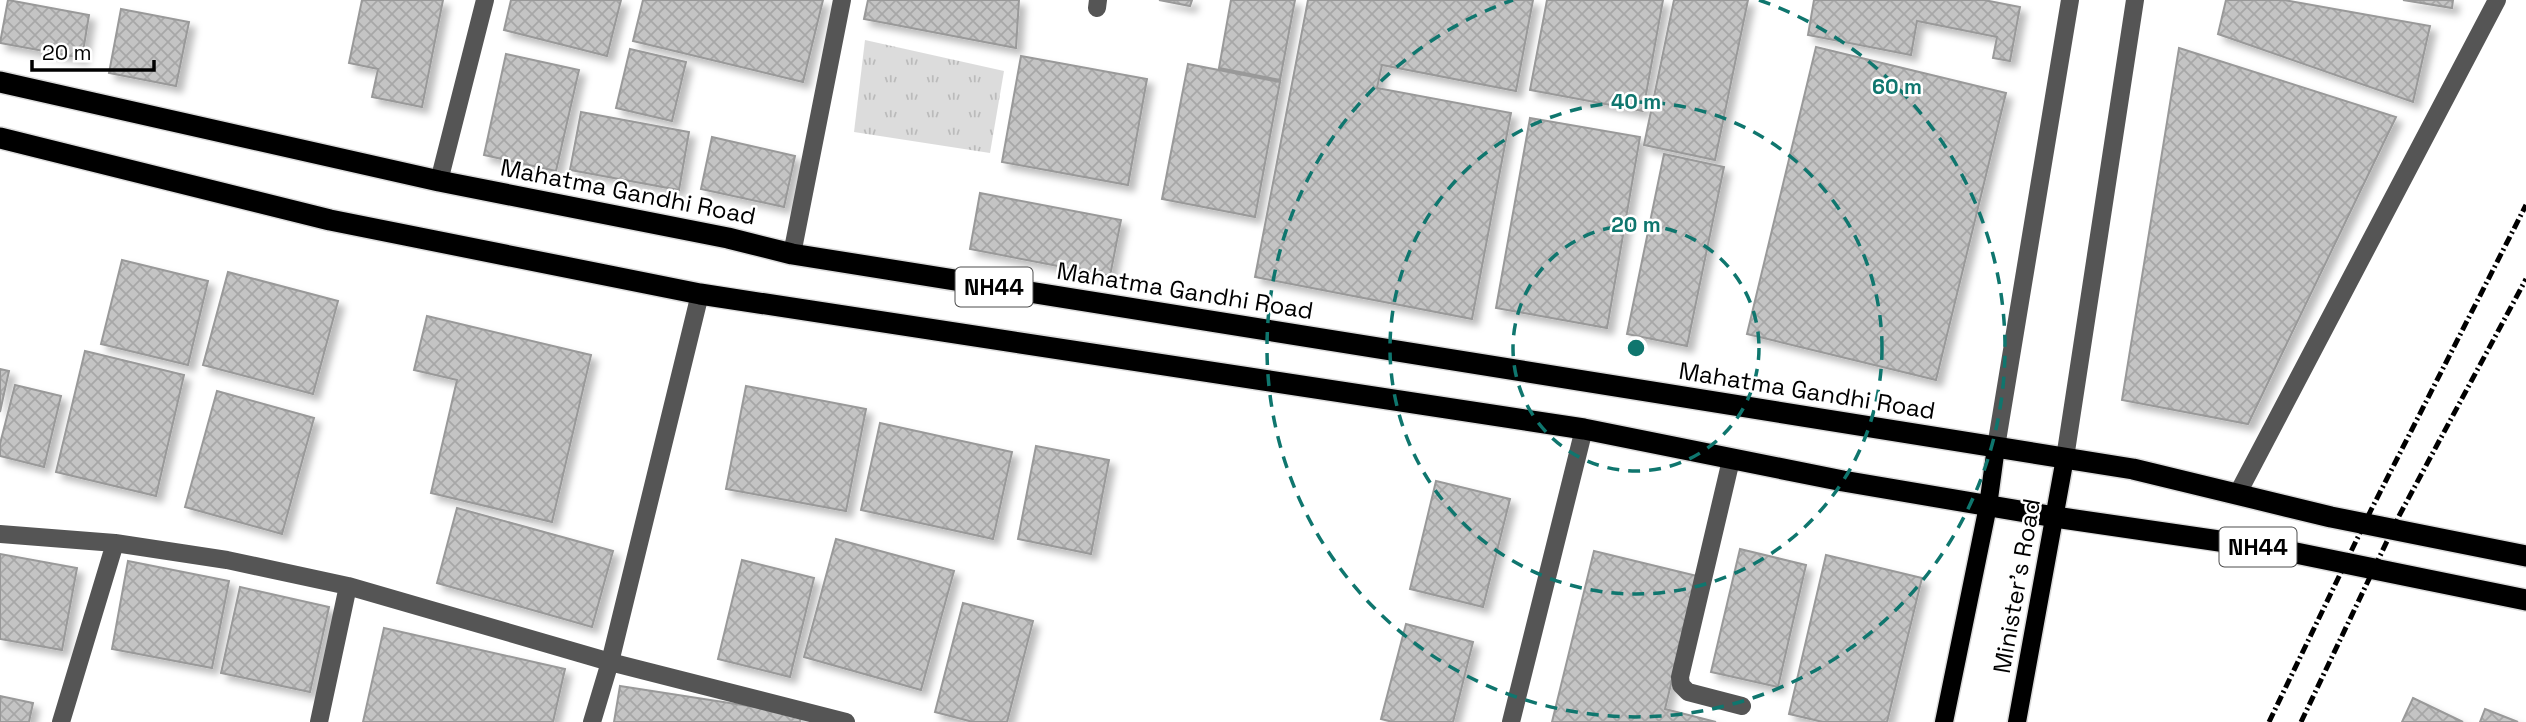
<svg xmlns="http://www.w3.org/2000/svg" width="2526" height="722" viewBox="0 0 2526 722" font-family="'Space Grotesk',sans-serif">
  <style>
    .park { fill: url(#park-tufts) }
    .building { fill: url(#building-cross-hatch); stroke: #999; stroke-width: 2; filter: url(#shadow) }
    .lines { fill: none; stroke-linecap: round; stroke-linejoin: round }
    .major-casing { stroke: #dbdbdb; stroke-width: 21 }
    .highway-casing { stroke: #dbdbdb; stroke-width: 24 }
    .minor { stroke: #555; stroke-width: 18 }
    .major { stroke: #000; stroke-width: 18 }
    .highway { stroke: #000; stroke-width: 21 }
    .rail { stroke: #000; stroke-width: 5; stroke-dasharray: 10 3.5 2 3.5; stroke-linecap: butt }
    .ring { fill: none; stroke: #0f766e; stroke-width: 3.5; stroke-dasharray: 12 9 }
    .labels { text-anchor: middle; stroke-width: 5; stroke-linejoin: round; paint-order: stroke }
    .shield { fill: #fff; stroke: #4c4c4c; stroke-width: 2 }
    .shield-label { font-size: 23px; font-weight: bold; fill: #000 }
    .street-label { font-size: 24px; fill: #000; stroke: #fff }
    .centre { fill: #0f766e; stroke: #fff; stroke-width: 3.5 }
    .ring-label { font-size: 21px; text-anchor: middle; font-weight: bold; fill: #0f766e; stroke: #fff; stroke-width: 5; stroke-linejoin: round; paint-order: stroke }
  </style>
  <defs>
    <pattern id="park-tufts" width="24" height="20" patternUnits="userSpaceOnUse" patternTransform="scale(1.75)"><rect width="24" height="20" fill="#dcdcdc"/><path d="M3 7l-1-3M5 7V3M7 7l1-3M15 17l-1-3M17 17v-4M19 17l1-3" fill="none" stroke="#bbb"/></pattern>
    <pattern id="building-cross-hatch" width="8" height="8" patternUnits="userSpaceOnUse" patternTransform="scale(1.75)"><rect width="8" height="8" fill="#c4c4c4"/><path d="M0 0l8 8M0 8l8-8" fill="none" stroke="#a7a7a7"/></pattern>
    <filter id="shadow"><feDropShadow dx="6" dy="6" stdDeviation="3.5" flood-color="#0004"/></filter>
  </defs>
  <rect width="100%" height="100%" fill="#fff"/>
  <path class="park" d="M865 40 1004 71 990 153 854 132Z"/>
  <path class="building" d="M8 0 89 15 82 58 0 43Z
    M362 0H443L422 107 372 97 378 69 349 63Z
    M511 0H621L607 56 504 30Z
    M643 0H823L803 82 633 41Z
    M868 0H1019L1016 48 864 19Z
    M1159 0H1192L1190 6Z
    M1231 0H1295L1280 80 1219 68Z
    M1308 0H1533L1516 91 1382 65 1377 88 1511 113 1472 319 1255 277Z
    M1547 0H1663L1643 111 1530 90Z
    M1674 0H1748L1715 160 1644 145Z
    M1814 0H1984L2020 7 2010 61 1993 58 1997 37 1917 21 1911 55 1808 35Z
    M2226 0H2284L2430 26 2413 102 2218 34Z
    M2403 0H2453L2452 8Z
    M121 9 189 22 176 86 109 73Z
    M1816 47 2006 93 1936 380 1747 334Z
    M2179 48 2396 117 2248 424 2122 400Z
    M630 49 686 62 672 121 616 108Z
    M506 54 579 70 556 171 484 155Z
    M1021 56 1147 79 1128 185 1002 162Z
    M1188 64 1280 82 1255 217 1162 199Z
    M581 112 689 132 679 190 570 170Z
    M1530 118 1640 137 1607 328 1496 308Z
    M712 137 795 156 784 207 701 189Z
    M1664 154 1724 167 1687 346 1627 334Z
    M980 193 1121 220 1110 276 970 249Z
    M122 260 208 281 188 365 101 344Z
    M228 272 338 301 313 394 203 365Z
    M427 316 591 355 552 522 431 493 457 380 414 370Z
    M85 351 184 375 156 496 56 472Z
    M0 369 9 371 0 412Z
    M15 385 61 396 44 467 0 456V444Z
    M746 386 866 409 846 511 726 489Z
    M217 391 314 418 282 534 185 507Z
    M880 423 1012 452 993 539 861 510Z
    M1036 446 1109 460 1091 554 1018 539Z
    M1436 481 1510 499 1483 607 1410 589Z
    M457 508 613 551 592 627 437 583Z
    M836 539 954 571 921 690 804 657Z
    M1740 549 1806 565 1778 687 1711 672Z
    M1594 551 1697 576 1665 709 1716 722H1552Z
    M0 554 77 568 62 650 0 639Z
    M1826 555 1922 578 1887 722H1823L1789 714Z
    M742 560 814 578 790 677 718 659Z
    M128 561 229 581 212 668 112 649Z
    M240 587 329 607 310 692 221 673Z
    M963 603 1033 621 1007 722H973L935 712Z
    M1406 624 1473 642 1453 722H1393L1381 719Z
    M384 628 565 669 553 722H363Z
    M620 686 801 714 800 722H614Z
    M0 696 33 703 29 722H0Z
    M2413 698 2463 722H2402Z
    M2485 709 2518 722H2480Z"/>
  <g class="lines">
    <g class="major-casing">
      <path id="major" d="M1944 722 1988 506 1996 447
        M2017 722 2065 458"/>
    </g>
    <g class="highway-casing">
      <path id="highway" d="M0 82 439 181 728 238 792 254 2133 469 2331 517 2526 556
        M0 138 330 220 700 294 1584 429 1843 481 2055 517 2281 550 2526 600"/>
    </g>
    <path class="minor" d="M1097 8 1098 0
      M439 181 485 0
      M792 254 842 0
      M1996 447 2070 0
      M2065 458 2135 0
      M1731 460 1680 677 1681 685 1688 692 1742 706
      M2238 493 2497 0
      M0 534 115 543 227 560 348 586 610 662 846 722
      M61 722 115 543
      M319 722 348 586
      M592 722 610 662 700 294
      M1511 722 1584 429"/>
    <use href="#major" class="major"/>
    <use href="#highway" class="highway"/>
    <path class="rail" d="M2269 722 2371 510 2526 205
      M2301 722 2399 516 2526 279"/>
  </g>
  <g class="ring">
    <circle cx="1636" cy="348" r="123"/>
    <circle cx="1636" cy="348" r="246"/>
    <path d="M1759 0A369 369 0 1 1 1513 0"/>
  </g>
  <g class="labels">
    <g class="shield">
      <rect x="955.5" y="267.5" width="77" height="39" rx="5"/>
      <rect x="2219.5" y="527.5" width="77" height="39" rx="5"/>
    </g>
    <g class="shield-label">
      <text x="994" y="295">NH44</text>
      <text x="2258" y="555">NH44</text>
    </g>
    <g class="street-label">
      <text transform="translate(628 192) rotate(11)" y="8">Mahatma Gandhi Road</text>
      <text transform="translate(1185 291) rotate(9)" y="8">Mahatma Gandhi Road</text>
      <text transform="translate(1807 391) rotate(9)" y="8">Mahatma Gandhi Road</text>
      <text transform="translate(2017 586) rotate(-80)" y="8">Minister's Road</text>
    </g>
  </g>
  <circle cx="1636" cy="348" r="10" class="centre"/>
  <g class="ring-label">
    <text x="1897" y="94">60 m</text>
    <text x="1636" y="109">40 m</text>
    <text x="1636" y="232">20 m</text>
  </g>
  <path d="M32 60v10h122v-10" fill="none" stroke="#000000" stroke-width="3.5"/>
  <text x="42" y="60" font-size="21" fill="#000000" stroke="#ffffff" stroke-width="5" paint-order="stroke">20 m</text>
</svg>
